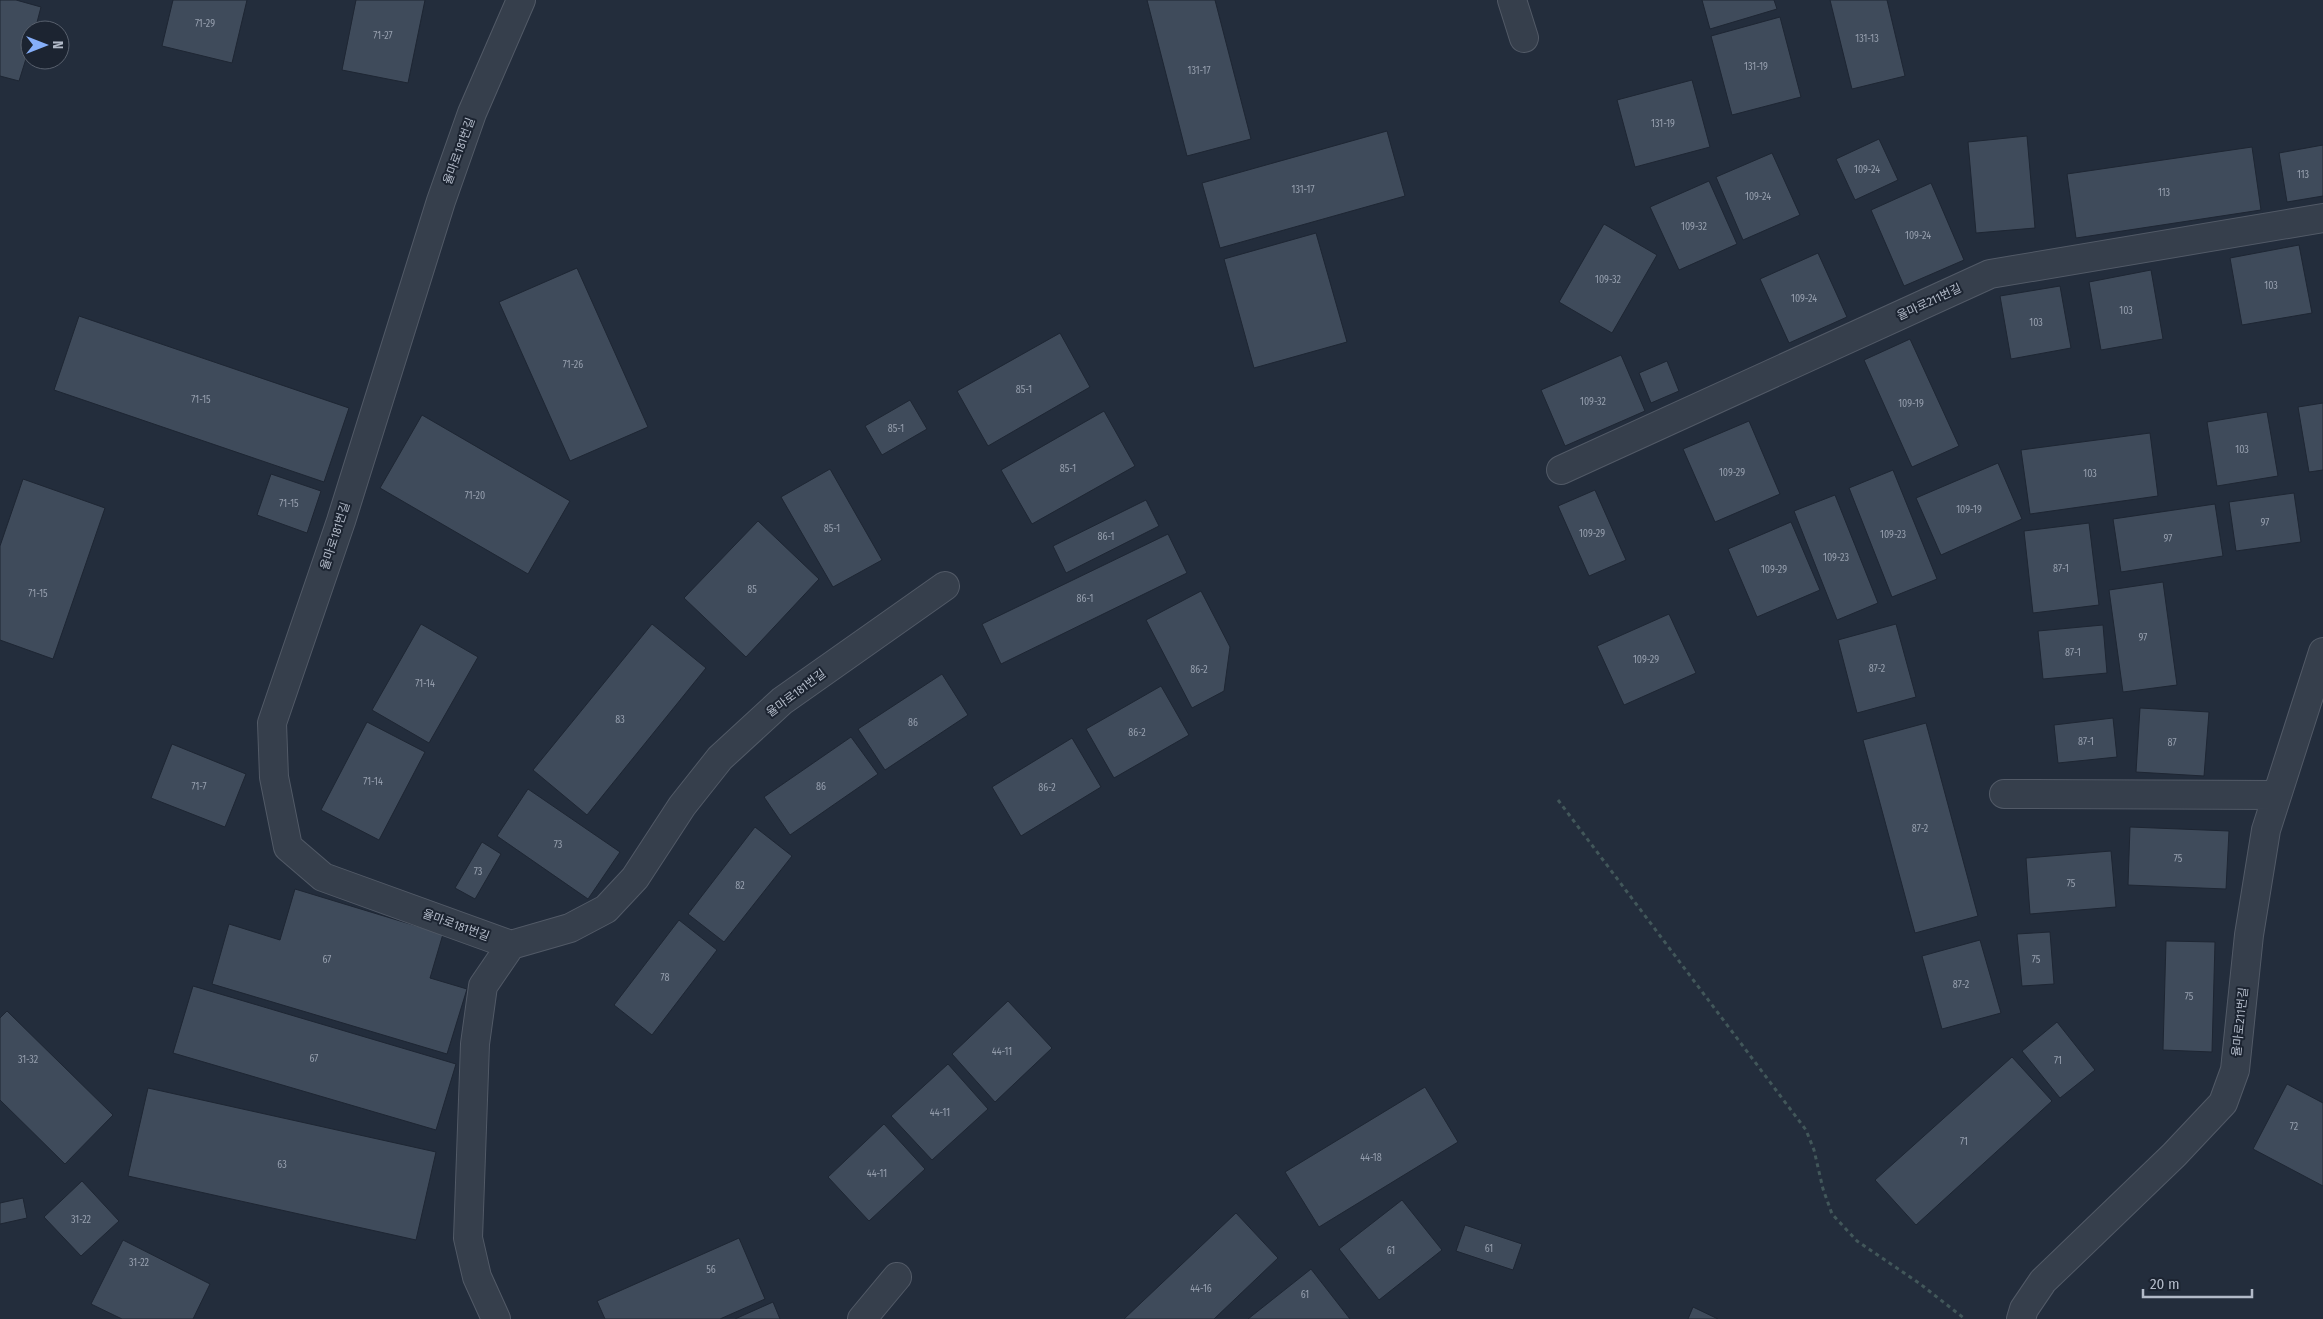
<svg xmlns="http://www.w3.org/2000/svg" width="2323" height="1319" viewBox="0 0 2323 1319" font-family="'Fira Sans Condensed','Noto Sans KR',sans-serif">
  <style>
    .building { fill: #3f4b5b; stroke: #1e2633 }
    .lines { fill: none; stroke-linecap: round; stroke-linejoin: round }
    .minor-casing { stroke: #525a67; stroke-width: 30 }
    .path { stroke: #42575a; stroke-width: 3; stroke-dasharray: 4 4; stroke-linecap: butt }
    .minor { stroke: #363f4c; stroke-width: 28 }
    .labels { text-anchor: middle; stroke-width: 4; stroke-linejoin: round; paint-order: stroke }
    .number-label { font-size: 10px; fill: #959ead }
    .street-label { font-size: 12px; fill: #b2bac8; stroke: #1c2431 }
  </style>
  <rect width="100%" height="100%" fill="#232d3c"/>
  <path class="building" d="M0 0H16L41 7 35 30H30V46L19 81 0 76Z
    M173 0H247L232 63 162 46Z
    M356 0H425L408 83 342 70Z
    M1147 0H1215L1251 139 1187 156Z
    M1702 0H1774L1777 9 1710 29Z
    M1830 0H1887L1905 76 1852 89Z
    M1780 17 1801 97 1732 115 1711 36Z
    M1692 80 1710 147 1635 167 1617 100Z
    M1387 131 1405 196 1220 248 1202 183Z
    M2027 136 2035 228 1976 233 1968 142Z
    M1879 139 1898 180 1855 200 1836 159Z
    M2323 145V196L2287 202 2279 153Z
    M2252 147 2261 210 2076 238 2067 174Z
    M1772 153 1800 215 1743 240 1716 177Z
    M1709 181 1737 244 1679 270 1650 207Z
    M1931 183 1964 260 1904 286 1871 210Z
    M1604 224 1657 255 1612 333 1559 302Z
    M1316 233 1347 342 1254 368 1224 259Z
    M2299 245 2312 313 2242 325 2230 258Z
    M1818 253 1847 317 1789 343 1760 279Z
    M577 268 648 427 570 461 499 302Z
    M2151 270 2163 339 2101 350 2089 282Z
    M2060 286 2071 348 2011 359 2000 296Z
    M79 316 349 408 324 482 54 390Z
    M1060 333 1090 387 988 446 957 391Z
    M1910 339 1959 446 1912 467 1864 360Z
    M1621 355 1645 411 1565 446 1541 390Z
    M1667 361 1679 391 1651 403 1639 373Z
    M910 400 927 429 882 455 865 426Z
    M2323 403V470L2309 472 2298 407Z
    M1104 411 1135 466 1032 524 1001 470Z
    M2267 412 2278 476 2217 486 2207 422Z
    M422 415 570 501 528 574 380 488Z
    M1749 421 1780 494 1715 522 1683 449Z
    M2150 433 2158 496 2030 514 2021 450Z
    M1998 463 2022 519 1941 555 1916 498Z
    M830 469 882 560 833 587 781 497Z
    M1893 470 1937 579 1892 597 1849 488Z
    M271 474 321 491 307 533 257 515Z
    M23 479 105 508 53 659 0 640V546Z
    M1595 490 1626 560 1589 576 1558 506Z
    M2294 493 2301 542 2236 551 2229 502Z
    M1835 495 1878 603 1837 620 1794 511Z
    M1146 500 1159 526 1066 573 1053 546Z
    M2215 504 2223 556 2121 572 2113 519Z
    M758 521 819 579 746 657 684 598Z
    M1791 522 1820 590 1757 617 1728 549Z
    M2089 523 2099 605 2033 613 2024 531Z
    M1168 534 1187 573 1001 664 982 624Z
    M2163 582 2177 685 2123 692 2109 590Z
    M1201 591 1230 647 1224 691 1192 708 1146 620Z
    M1669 614 1696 673 1624 705 1597 646Z
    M421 624 478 657 429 743 372 710Z
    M652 624 706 668 587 815 533 770Z
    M1896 624 1916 697 1857 713 1838 640Z
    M2103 625 2107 673 2043 679 2038 631Z
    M942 674 968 715 885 770 858 729Z
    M1161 686 1189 735 1114 778 1086 729Z
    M2140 708 2209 712 2204 776 2136 772Z
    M2113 718 2117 757 2058 763 2054 725Z
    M367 722 425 752 379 840 321 810Z
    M1926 723 1978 916 1915 933 1863 740Z
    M851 737 878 774 790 835 764 797Z
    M1072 738 1101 787 1021 836 992 787Z
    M172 744 246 774 225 827 151 798Z
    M528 789 620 852 588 899 497 836Z
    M755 827 792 856 724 942 688 914Z
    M2130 827 2229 831 2226 889 2128 885Z
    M482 842 501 854 475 899 455 888Z
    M2111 851 2116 907 2030 914 2026 858Z
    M295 889 443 934 430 978 467 989 447 1054 212 984 229 924 280 940Z
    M679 920 717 950 652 1035 614 1005Z
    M2050 932 2054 984 2022 986 2017 934Z
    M1980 940 2001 1013 1942 1029 1922 956Z
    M2166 941 2215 942 2212 1052 2163 1050Z
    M193 986 456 1064 436 1130 173 1053Z
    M1008 1001 1052 1048 995 1102 952 1054Z
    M7 1011 113 1115 65 1164 0 1100V1018Z
    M2057 1022 2095 1070 2060 1098 2022 1051Z
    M2012 1057 2052 1101 1916 1225 1875 1180Z
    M948 1064 988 1109 932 1160 891 1116Z
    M2287 1084 2323 1103V1186L2253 1149Z
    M1425 1087 1458 1142 1319 1227 1285 1172Z
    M148 1088 436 1152 416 1240 128 1176Z
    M884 1124 925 1169 869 1221 828 1177Z
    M82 1181 119 1221 81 1256 44 1217Z
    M23 1198 27 1218 0 1224V1203Z
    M1402 1200 1442 1250 1379 1300 1339 1249Z
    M1236 1213 1278 1258 1214 1319H1124Z
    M1465 1225 1522 1244 1513 1270 1456 1251Z
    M739 1238 765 1299 720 1319H605L597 1301Z
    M123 1240 210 1284 193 1319H122L91 1304Z
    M1311 1269 1350 1319H1248Z
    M773 1302 780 1319H735Z
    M1693 1307 1718 1319H1688Z"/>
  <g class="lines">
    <g class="minor-casing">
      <path id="minor" d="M1512 0 1524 38
        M1561 470 1990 274 2323 218
        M2004 794 2277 795
        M511 945 323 877 288 847 274 777 272 723 341 521 441 201 472 113 521 0
        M496 1319 477 1277 468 1238 475 1044 483 986 511 945 570 928 606 909 635 878 682 806 720 758 782 701 945 586
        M862 1319 897 1277
        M2021 1319 2024 1309 2043 1281 2174 1155 2223 1103 2235 1070 2249 935 2266 830 2323 652"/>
    </g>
    <path class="path" d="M1558 800 1806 1130 1814 1150 1823 1189 1832 1214 1857 1241 1919 1283 1965 1319"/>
    <use href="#minor" class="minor"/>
  </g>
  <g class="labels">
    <g class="number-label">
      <text x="205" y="27">71-29</text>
      <text x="383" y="39">71-27</text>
      <text x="1867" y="42">131-13</text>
      <text x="1756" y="70">131-19</text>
      <text x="1199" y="74">131-17</text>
      <text x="1663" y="127">131-19</text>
      <text x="1867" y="173">109-24</text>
      <text x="2303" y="178">113</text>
      <text x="1303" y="193">131-17</text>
      <text x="2164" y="196">113</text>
      <text x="1758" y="200">109-24</text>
      <text x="1694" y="230">109-32</text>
      <text x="1918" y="239">109-24</text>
      <text x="1608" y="283">109-32</text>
      <text x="2271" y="289">103</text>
      <text x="1804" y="302">109-24</text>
      <text x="2126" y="314">103</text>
      <text x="2036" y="326">103</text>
      <text x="573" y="368">71-26</text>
      <text x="1024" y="393">85-1</text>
      <text x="201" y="403">71-15</text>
      <text x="1593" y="405">109-32</text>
      <text x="1911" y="407">109-19</text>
      <text x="896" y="432">85-1</text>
      <text x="2242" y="453">103</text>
      <text x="1068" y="472">85-1</text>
      <text x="1732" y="476">109-29</text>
      <text x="2090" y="477">103</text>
      <text x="475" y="499">71-20</text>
      <text x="289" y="507">71-15</text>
      <text x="1969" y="513">109-19</text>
      <text x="2265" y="526">97</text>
      <text x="832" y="532">85-1</text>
      <text x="1592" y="537">109-29</text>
      <text x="1893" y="538">109-23</text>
      <text x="1106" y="540">86-1</text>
      <text x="2168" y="542">97</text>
      <text x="1836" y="561">109-23</text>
      <text x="2061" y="572">87-1</text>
      <text x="1774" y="573">109-29</text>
      <text x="752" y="593">85</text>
      <text x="38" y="597">71-15</text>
      <text x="1085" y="602">86-1</text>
      <text x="2143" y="641">97</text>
      <text x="2073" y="656">87-1</text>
      <text x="1646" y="663">109-29</text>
      <text x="1877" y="672">87-2</text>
      <text x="1199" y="673">86-2</text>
      <text x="425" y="687">71-14</text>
      <text x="620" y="723">83</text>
      <text x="913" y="726">86</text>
      <text x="1137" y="736">86-2</text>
      <text x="2086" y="745">87-1</text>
      <text x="2172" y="746">87</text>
      <text x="373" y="785">71-14</text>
      <text x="199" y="790">71-7</text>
      <text x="821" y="790">86</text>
      <text x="1047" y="791">86-2</text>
      <text x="1920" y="832">87-2</text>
      <text x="558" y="848">73</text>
      <text x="2178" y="862">75</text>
      <text x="478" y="875">73</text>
      <text x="2071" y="887">75</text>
      <text x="740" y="889">82</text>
      <text x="327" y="963">67</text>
      <text x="2036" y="963">75</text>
      <text x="665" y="981">78</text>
      <text x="1961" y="988">87-2</text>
      <text x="2189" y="1000">75</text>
      <text x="1002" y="1055">44-11</text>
      <text x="314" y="1062">67</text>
      <text x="28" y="1063">31-32</text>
      <text x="2058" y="1064">71</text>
      <text x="940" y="1116">44-11</text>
      <text x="2294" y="1130">72</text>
      <text x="1964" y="1145">71</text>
      <text x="1371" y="1161">44-18</text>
      <text x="282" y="1168">63</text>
      <text x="877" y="1177">44-11</text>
      <text x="81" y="1223">31-22</text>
      <text x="1489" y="1252">61</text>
      <text x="1391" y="1254">61</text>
      <text x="139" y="1266">31-22</text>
      <text x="711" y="1273">56</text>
      <text x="1201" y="1292">44-16</text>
      <text x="1305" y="1298">61</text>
    </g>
    <g class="street-label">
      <text transform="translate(459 151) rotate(-70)" y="4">율마로181번길</text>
      <text transform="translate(1929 302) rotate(-25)" y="4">율마로211번길</text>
      <text transform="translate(335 536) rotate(-72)" y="4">율마로181번길</text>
      <text transform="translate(796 693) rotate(-37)" y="4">율마로181번길</text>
      <text transform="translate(456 925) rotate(20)" y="4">율마로181번길</text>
      <text transform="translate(2240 1022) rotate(-84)" y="4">율마로211번길</text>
    </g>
  </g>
  <g transform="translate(45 45) rotate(90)"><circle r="24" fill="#1c2431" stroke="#58606d"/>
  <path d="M0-4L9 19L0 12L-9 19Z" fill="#86aff9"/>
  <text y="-8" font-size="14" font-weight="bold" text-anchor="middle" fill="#b2bac8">N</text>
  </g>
  <path d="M2143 1289v8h109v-8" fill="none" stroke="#b2bac8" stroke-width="2.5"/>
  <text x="2150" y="1289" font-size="15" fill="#b2bac8" stroke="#1c2431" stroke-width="4" paint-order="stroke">20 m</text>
</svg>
